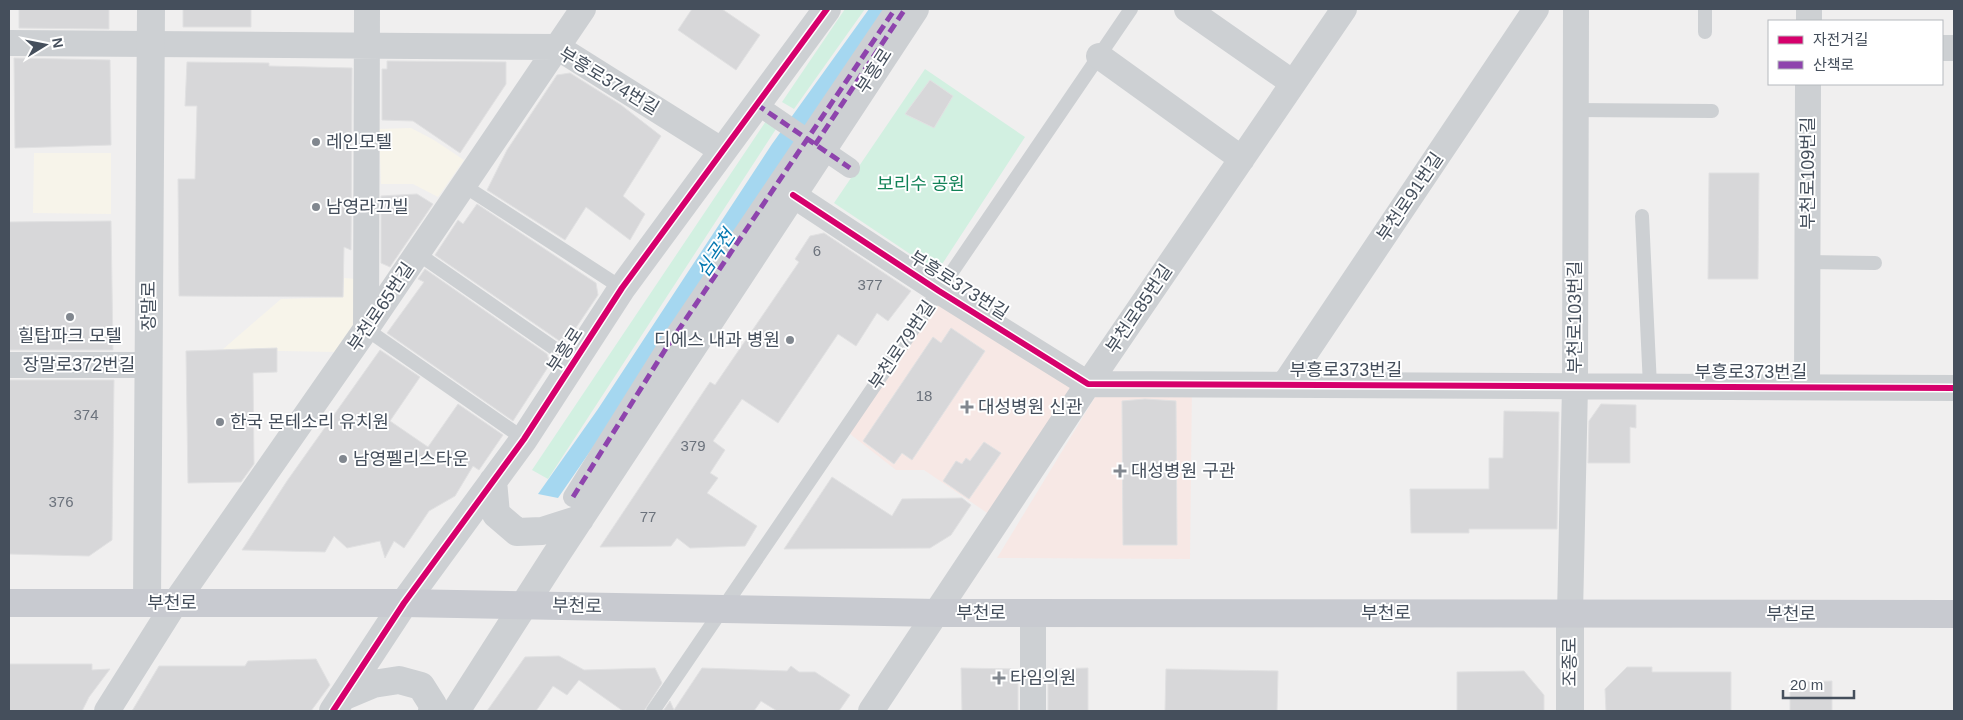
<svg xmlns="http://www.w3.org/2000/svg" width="1963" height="720" viewBox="0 0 1963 720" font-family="Helvetica,'Noto Sans KR',sans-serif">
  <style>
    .commercial { fill: #f7f4ea }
    .medical { fill: #f7e8e5 }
    .green { fill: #d2f0e1 }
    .water { fill: #a5d7f0 }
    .building { fill: #d7d7d9; stroke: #e1e1e2 }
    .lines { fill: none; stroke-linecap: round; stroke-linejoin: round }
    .service { stroke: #cdd0d3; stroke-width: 14 }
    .pedestrian { stroke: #cdd0d3; stroke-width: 20 }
    .minor { stroke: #cdd0d3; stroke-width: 26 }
    .tertiary { stroke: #cdd0d3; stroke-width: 28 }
    .primary { stroke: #c8cad0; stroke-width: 28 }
    .quiet { stroke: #8e44ad; stroke-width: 5; stroke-dasharray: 10 5; stroke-linecap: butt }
    .cycleway-casing { stroke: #fff; stroke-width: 9 }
    .cycleway { stroke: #d6006c; stroke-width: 6 }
    .poi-dot { fill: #81878f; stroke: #fff; stroke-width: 2 }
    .labels { text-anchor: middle; stroke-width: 4; stroke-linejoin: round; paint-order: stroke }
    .number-label { font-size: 15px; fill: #6b727c }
    .street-label { font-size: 18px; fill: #454f5c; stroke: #fff }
    .poi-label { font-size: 18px; fill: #454f5c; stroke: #fff; text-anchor: start }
    .park-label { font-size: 18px; fill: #128257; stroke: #fff }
    .water-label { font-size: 19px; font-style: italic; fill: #0578b0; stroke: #fff }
  </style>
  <rect width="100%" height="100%" fill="#f0efef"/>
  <path class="commercial" d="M411 128 434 140 464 160 438 197 413 184H381L379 129Z
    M34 153H111V214L33 213Z
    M344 278 357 279 356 322 336 352 222 350 281 299 343 297Z"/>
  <path class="medical" d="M939 291 1088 384 999 521 924 470H896L845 430Z
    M1103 384H1192L1190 559 997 558Z"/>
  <path class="green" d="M845 9H865L794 109 782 102Z
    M925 69 1025 137 937 272 834 203Z
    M766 121 776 129 548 479 532 470Z"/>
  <path class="water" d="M869 9H885L598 440 558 498 538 494 598 409 772 144Z"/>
  <path class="building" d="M19 9H109V29L19 28Z
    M183 9H251V27H183Z
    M692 9H722L760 35 736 70 678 30Z
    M14 58 110 60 111 145 15 148Z
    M387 61 506 62V84L460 153 413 121 382 120V69H387Z
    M187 62 269 63V66L352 68 351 250 344 247 343 297 179 296 178 179H195L197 106H185Z
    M570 73 621 105 661 136 623 196 645 214 630 240 586 207 565 240 487 190 507 150 557 75Z
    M930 80 953 96 934 128 905 114Z
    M1709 173H1759L1758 279H1708Z
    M417 194 433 204 390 267 381 263V196Z
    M477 204 596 283 598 295 569 338 561 342 435 255 458 220 463 224Z
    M111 221 113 350H9V222Z
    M824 233 911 291 888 321 877 313 856 346 838 334 778 423 742 399 713 441 725 450 710 473 718 478 707 493 757 526 745 546 690 548 677 538 671 546 600 547 710 382 715 385 799 262 795 259 810 236Z
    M425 269 547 354 550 364 513 421 387 333 424 282 418 279Z
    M951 328 985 351 912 460 902 453 894 464 863 441 933 337 941 343Z
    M277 348V372L253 373 254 464 241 482 188 483 186 351Z
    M380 350 420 377 390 421 428 447 458 404 503 435 479 470 473 466 455 496 429 511 404 548 394 541 385 558 380 541 347 548 334 536 325 552 242 550 287 481Z
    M9 380H114L112 540 89 556 9 554Z
    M1145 399 1176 401 1177 545H1123L1122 401Z
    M1601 404 1636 405V428L1630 427V463H1588L1589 421Z
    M1504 411 1559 412 1557 529H1469V533H1411L1410 489H1489V458H1503Z
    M984 442 1001 453 969 499 943 481 956 461 962 464 966 458 970 461Z
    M832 477 892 516 902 499 962 498 971 505 951 535 930 548 784 549Z
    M559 656 584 670 655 668 662 683 644 711H623L579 680 567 695 553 686 536 711H487L525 657Z
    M316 659 330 685 311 711H132L159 666H245L248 661Z
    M9 664H92V670L110 669 89 697 82 711H9Z
    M791 666 799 672H815L850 695 839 711H777L761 701 754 711H663L670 701 674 710 702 668 787 671Z
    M1627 667H1652V672H1731V711H1606L1605 689Z
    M961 668 1018 669V711H962Z
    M1088 668V711H1048V669Z
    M1166 669 1278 671 1277 711H1165Z
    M1524 671 1544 695V711H1457V672Z
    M1832 681V711H1790V682Z"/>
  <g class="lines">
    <path class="service" d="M1705 32V9
      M1575 110 1712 111
      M463 185 622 288
      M1642 216 1650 386
      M417 253 574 362
      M1807 262 1875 263
      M366 329 524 439
      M653 711 1131 9"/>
    <path class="pedestrian" d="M756 104 850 168
      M573 497 665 350 895 9"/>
    <path class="minor" d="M1187 9 1293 83
      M1809 21V9
      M9 43 557 47 721 150
      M1942 48H1954
      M1099 56 1242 159
      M793 195 939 291 1088 384 1954 388
      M366 329 367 9
      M9 365H149
      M1284 385 1536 9
      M1807 387 1808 84
      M1570 614 1575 386 1576 9
      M107 711 175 603 366 329 583 9
      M871 711 1088 384 1344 9
      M1033 711V613"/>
    <path class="tertiary" d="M493 481 496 514 517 532 542 531 580 519
      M147 603 151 9
      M342 697 373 684 399 680 421 686 433 705 432 711
      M333 711 404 603 524 439 622 288 827 9
      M456 711 556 555 915 9
      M1570 711V614"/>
    <path class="primary" d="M9 603H404L938 613 1954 614"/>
    <path class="quiet" d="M756 104 850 168
      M815 145 905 9
      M573 497 665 350 895 9"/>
    <g class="cycleway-casing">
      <path id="cycleway" d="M793 195 939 291 1088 384 1954 388
        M333 711 404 603 524 439 622 288 827 9"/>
    </g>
    <use href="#cycleway" class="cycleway"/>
  </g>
  <g class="poi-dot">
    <circle cx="316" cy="142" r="5"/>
    <circle cx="316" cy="207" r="5"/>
    <circle cx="70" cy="317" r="5"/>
    <circle cx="790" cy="340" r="5"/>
    <path d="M964.5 399.5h5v5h5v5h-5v5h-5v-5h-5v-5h5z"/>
    <circle cx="220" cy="422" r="5"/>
    <circle cx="343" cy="459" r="5"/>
    <path d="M1117.5 463.5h5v5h5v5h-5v5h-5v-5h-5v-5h5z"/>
    <path d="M996.5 670.5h5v5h5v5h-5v5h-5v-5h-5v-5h5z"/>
  </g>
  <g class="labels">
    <g class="number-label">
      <text x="817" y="256">6</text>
      <text x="870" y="290">377</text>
      <text x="924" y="401">18</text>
      <text x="86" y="420">374</text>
      <text x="693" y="451">379</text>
      <text x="61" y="507">376</text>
      <text x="648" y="522">77</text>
    </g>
    <g class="street-label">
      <text transform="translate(874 71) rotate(-57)" y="6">부흥로</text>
      <text transform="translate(609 81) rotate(31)" y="6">부흥로374번길</text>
      <text transform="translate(1808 173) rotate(-90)" y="6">부천로109번길</text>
      <text transform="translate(1410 197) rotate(-56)" y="6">부천로91번길</text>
      <text transform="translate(959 285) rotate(32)" y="6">부흥로373번길</text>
      <text transform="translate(149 306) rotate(-90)" y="6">장말로</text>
      <text transform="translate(381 307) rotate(-56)" y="6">부천로65번길</text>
      <text transform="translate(1139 309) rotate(-56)" y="6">부천로85번길</text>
      <text transform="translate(1575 317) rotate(-90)" y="6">부천로103번길</text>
      <text transform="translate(902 345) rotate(-56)" y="6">부천로79번길</text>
      <text transform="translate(565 350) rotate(-57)" y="6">부흥로</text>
      <text x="79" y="371">장말로372번길</text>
      <text x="1346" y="376">부흥로373번길</text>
      <text x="1751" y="378">부흥로373번길</text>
      <text x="172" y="609">부천로</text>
      <text transform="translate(577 606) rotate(1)" y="6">부천로</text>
      <text x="981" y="619">부천로</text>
      <text x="1386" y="619">부천로</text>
      <text x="1791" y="620">부천로</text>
      <text transform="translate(1570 662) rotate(-90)" y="6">조종로</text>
    </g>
    <g class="poi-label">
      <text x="326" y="148">레인모텔</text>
      <text x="326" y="213">남영라끄빌</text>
      <text x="70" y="342" text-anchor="middle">힐탑파크 모텔</text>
      <text x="780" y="346" text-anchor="end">디에스 내과 병원</text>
      <text x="978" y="413">대성병원 신관</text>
      <text x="230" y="428">한국 몬테소리 유치원</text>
      <text x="353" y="465">남영펠리스타운</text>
      <text x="1131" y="477">대성병원 구관</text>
      <text x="1010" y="684">타임의원</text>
    </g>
    <g class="park-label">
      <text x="921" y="190">보리수 공원</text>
    </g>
    <g class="water-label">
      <text transform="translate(715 253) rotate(-56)" y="7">심곡천</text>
    </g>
  </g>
  <rect width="1963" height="720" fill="none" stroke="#454f5c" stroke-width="20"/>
  <rect x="1768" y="20" width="175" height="65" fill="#ffffff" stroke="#b5b9be"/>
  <rect x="1778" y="36" width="25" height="8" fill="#d6006c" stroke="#b5b9be"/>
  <text x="1813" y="45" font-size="15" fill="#454f5c">자전거길</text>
  <rect x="1778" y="61" width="25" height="8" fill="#8e44ad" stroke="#b5b9be"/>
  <text x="1813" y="70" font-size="15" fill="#454f5c">산책로</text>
  <g transform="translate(45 45) rotate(80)" stroke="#ffffff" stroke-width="4" paint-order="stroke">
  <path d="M0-4L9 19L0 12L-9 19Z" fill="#454f5c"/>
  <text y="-8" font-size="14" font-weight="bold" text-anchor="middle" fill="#454f5c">N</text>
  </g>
  <path d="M1783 690v8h71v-8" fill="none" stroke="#454f5c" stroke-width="2.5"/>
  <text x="1790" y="690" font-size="15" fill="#454f5c" stroke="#ffffff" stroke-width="4" paint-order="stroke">20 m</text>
</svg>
